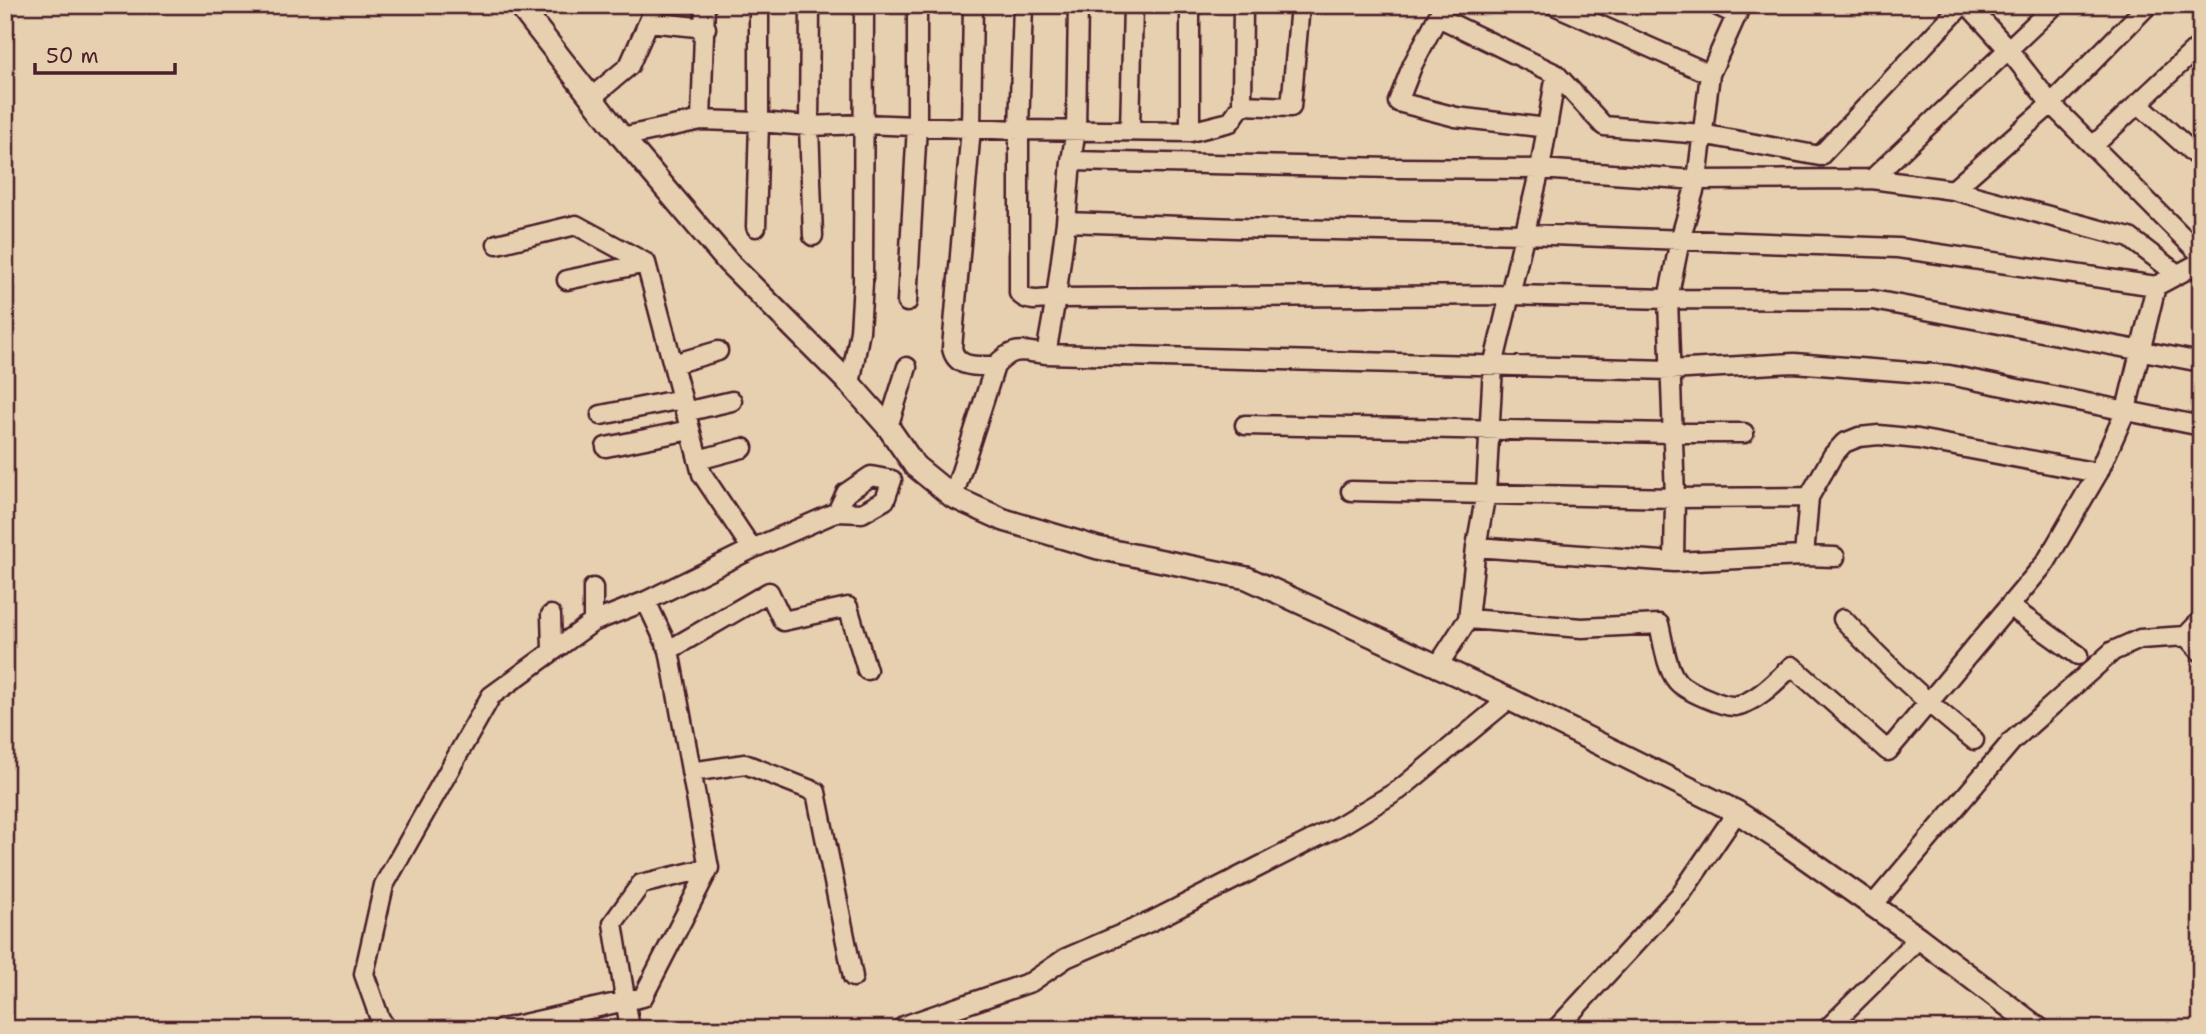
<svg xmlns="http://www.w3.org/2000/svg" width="2206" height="1034" viewBox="0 0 2206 1034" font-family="'Shantell Sans',sans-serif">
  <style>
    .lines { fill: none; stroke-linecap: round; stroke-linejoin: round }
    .minor-casing { stroke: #4a1f2b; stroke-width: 23 }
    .tertiary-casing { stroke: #4a1f2b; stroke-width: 26 }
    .minor { stroke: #e7d0b0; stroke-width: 18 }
    .tertiary { stroke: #e7d0b0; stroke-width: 21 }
  </style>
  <rect width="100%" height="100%" fill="#e7d0b0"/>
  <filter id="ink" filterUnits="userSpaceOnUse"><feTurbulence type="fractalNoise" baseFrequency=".0143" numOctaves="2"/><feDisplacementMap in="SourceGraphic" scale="14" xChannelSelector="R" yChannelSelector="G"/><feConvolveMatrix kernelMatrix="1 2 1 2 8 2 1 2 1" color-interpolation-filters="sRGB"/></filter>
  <g filter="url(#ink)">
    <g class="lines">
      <g class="minor-casing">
        <path id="minor" d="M759 5V122L809 126 863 124 1019 130 1190 132 1230 122 1242 105 1291 107 1300 5
          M810 5 809 126 813 236
          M973 5 971 128 952 348C956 369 978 366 995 366
          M1023 5 1019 130V293C1028 304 1043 299 1056 298L1511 295 1668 299 1873 300 2201 362
          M1444 5 1413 64 1398 102 1456 117 1547 128
          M1554 5 1710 74
          M1716 5 1737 15
          M1968 5 2008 49 2051 104 2201 255
          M1438 17 1556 74 1604 126 1702 134 1820 156 1962 5
          M649 22 706 28
          M592 97 629 66 656 5
          M2138 103 2201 160
          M1242 105 1243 5
          M701 120 705 5
          M1130 131 1133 5
          M1190 132V5
          M622 137 701 120 759 122 756 227
          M2093 146 2201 44
          M1071 161 1394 168 1540 169 1697 180 1872 179 1953 190 2130 238 2177 274
          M1872 179 2055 5
          M1953 190 2051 104 2148 5
          M1066 222 1237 228 1525 234 1898 248 2156 286
          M497 244 576 225 646 263 702 474 752 549
          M567 280 646 263
          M907 302 917 126V5
          M1046 354 1670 370 1794 363 1949 375 2201 426
          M673 364 718 351
          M850 384 860 331 863 283 864 5
          M685 412 732 401
          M601 415 682 399
          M1245 425 1672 433H1744
          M888 427 907 367
          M606 447 690 430
          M698 460 743 448
          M871 476 892 480 885 500 862 513 837 512 846 493Z
          M1351 491 1675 498 1809 497
          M953 497 995 366C1014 346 1020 351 1046 354L1056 298 1066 222 1071 161 1076 130 1078 5
          M1476 547 1674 562 1804 556
          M1835 557 1804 556 1809 497 1833 455 1844 443 1859 437 1879 435 1918 439 2098 473
          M1674 562 1675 498 1668 299 1680 240 1697 180 1710 74 1741 5
          M593 588V622
          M2009 606 2078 655
          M551 615 552 650
          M1468 619 1582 628 1659 624C1663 640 1666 668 1677 681 1684 690 1723 707 1735 706 1756 703 1778 679 1792 666L1888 751 2046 562 2098 473 2126 410 2156 286 2201 262
          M1843 619C1884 663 1927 703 1974 740
          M2186 636 2201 652
          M669 650 769 592 783 621 848 607 867 670
          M1437 667 1468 619 1476 547 1486 493 1493 366 1540 169 1556 74
          M691 772 745 764 816 792 853 977
          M1873 905 2012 741 2113 651 2140 639 2186 636 2201 620
          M387 1029 380 1019 364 974 384 885 491 696 593 622 646 601 752 549 837 512
          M501 1029 643 997 709 868 669 650 646 601
          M630 1029 613 923 641 884 709 868
          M901 1029 906 1025 1031 982 1066 958 1152 921 1341 825 1399 790 1509 699
          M1556 1029 1681 894 1737 812
          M1827 1029 1919 938"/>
      </g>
      <g class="tertiary-casing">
        <path id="tertiary" d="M519 5 622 137 728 262 850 384 888 427 915 466 953 497 1004 520 1098 548 1247 578 1509 699 1737 812 1784 843 1919 938 2039 1029"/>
      </g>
      <use href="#minor" class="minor"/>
      <use href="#tertiary" class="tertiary"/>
    </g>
  </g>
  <rect width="2206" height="1034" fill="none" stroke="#e7d0b0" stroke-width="28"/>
  <rect x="14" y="14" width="2178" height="1006" fill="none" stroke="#4a1f2b" stroke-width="2.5" filter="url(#ink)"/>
  <path d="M35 63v10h140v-10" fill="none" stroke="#4a1f2b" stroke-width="3.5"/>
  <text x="46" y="63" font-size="21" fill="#4a1f2b" stroke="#e7d0b0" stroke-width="5" paint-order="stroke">50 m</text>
</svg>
